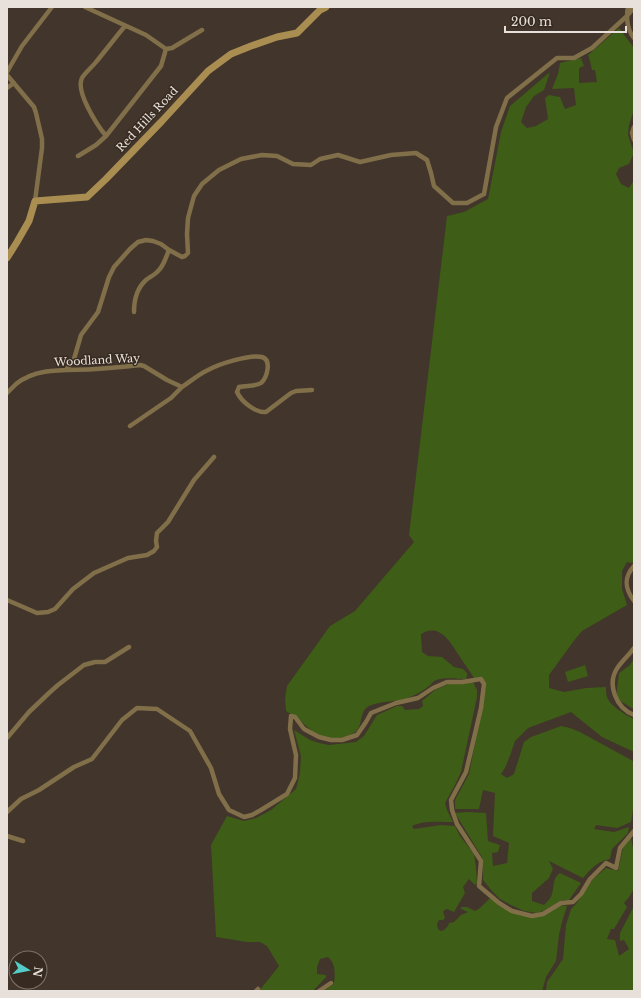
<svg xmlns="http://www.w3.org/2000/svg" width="641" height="998" viewBox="0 0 641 998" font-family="'Libre Baskerville',serif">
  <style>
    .green { fill: #3e5d16 }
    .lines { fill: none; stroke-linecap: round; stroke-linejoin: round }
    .minor { stroke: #816f4a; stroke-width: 4.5 }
    .secondary { stroke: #a98d51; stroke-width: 7 }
    .labels { text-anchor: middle; stroke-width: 3; stroke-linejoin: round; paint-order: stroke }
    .street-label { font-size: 11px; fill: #e8e0da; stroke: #372b21 }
  </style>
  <rect width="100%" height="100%" fill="#42352b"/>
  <path class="green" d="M619 28 634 48V110L629 125 628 135 634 153 629 164 619 168 616 174 621 184 629 188 634 180V562L632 563 627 562 622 571V589L627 605 582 631 573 642 549 675V688L564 692 586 688 606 687C606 690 606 694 607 697 610 706 626 715 634 719V752L602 737 571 712 528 728 515 741 511 753 505 768 501 774 507 778 514 774 524 742 531 737 561 726 570 728 580 732 633 761C635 782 635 802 631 822L617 828 596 825 594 829 614 832 629 827 628 833 612 849 610 859C596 862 592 868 583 878L549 861 553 869 549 878 532 893V901L544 905C547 902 551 898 552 894 554 886 553 877 560 873L581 883 569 900H562L543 911 537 913 524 911 511 905 500 899 492 891 483 880V859L455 813 467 812 486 813 488 841 500 845 498 852 492 853 493 866 507 863 509 843 493 836 495 793 483 790 479 809H455V800L469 774 486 685 483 678H474C469 670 463 662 458 654 449 640 439 623 421 634L422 652 428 656 442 657 454 667 463 669 467 673V676L466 679C457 679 440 676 433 682 431 683 431 685 429 686 422 692 413 696 405 699 393 702 380 701 369 706 361 710 362 720 359 727 353 738 337 740 326 737 313 735 304 723 294 715 292 714 288 713 286 711L285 699 287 686 330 626 355 611 414 542 409 535 447 216 464 212 488 199 501 132 510 106 550 72 544 90 534 96 526 107 521 122 527 128 536 126 548 119 545 98 549 95 560 97 565 109 576 105 574 88 552 89 558 74 560 63 581 58 584 66 579 68V83L597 82 595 70H592L590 61 588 55Z
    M634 658V709L630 707 616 698 619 673 630 665Z
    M585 665 588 676 568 682 565 672Z
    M473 682 477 690V697L461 772 454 787 445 803 447 810 453 822C440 822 424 820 412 826L414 829 441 825 455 826 460 836 474 854 476 867 477 883 475 885 469 879 463 887 465 893 454 912 447 909 443 911 445 918 443 920H439L437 924 438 929 441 931 444 930 448 926 449 923 454 922 461 915 468 912 461 909V907H467L475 911 480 908 490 898 499 906 511 912 532 918 560 905 567 906 562 922 559 935 556 961 546 977 542 991H323L334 984C335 974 336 964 328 957L320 959 317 967V974L326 975V977L313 991H259L279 966 267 946 260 942H247L216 937 211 845 227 816 244 821 256 818 271 810 296 789 300 773 301 756 294 730 310 740 319 743 329 745 356 742 364 736 377 715 397 706H402L405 710 419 709 423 706 422 701 435 690 444 686 449 684H458Z
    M631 838 634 853V889L629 897 624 903 627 907 614 929H611L607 939 615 940 619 956 629 949 624 940 620 941V933L634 906V991H546L547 982 563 959 566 925 571 909 576 904 593 879 606 868 618 871 623 848Z"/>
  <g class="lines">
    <path class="minor" d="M85 7 146 35 166 49
      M628 7C626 17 627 30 634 38
      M166 49 172 48 202 30
      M7 72 22 46 52 7
      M7 75 34 107 36 113 42 139V148L35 201
      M7 88 14 83
      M634 127 632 133 634 140
      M106 136C97 125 75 91 82 78 84 74 93 66 96 62 106 50 115 38 125 26
      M78 156 96 145 106 136 161 66 166 49
      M134 312C134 301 137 288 146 280 150 277 156 274 159 270 164 265 166 257 169 250
      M66 370 74 359 81 335 98 312 109 277 114 267 130 249 138 242 146 240 153 241 161 244 169 250 182 257 185 256 188 253 187 234 188 218 194 196 202 184 219 170 241 159 262 155 277 156 293 164 311 165 320 159 338 155 360 162 391 155 416 153 427 160 431 173 434 186 453 203H467L484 194 496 127 507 98 557 58H574L592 48 627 16 634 7
      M7 393C10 390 13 387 16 384 38 366 70 371 96 369 111 368 125 367 140 365L144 366 167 380 182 387C191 381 199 374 208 370 219 364 250 354 262 357 272 360 267 378 261 383 255 387 246 385 239 387L237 392C241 401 255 413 266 412L291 393 296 391 312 390
      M130 426 171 398 182 387
      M634 566C623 578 625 589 634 601
      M7 600 37 613 48 612 55 609 73 589 94 573 128 558 147 555 154 551 157 547 156 541 157 533 168 522 194 480 214 457
      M634 648C629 655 623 660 618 667 606 684 616 708 634 715
      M7 738 29 712 49 693 58 685 84 665 95 662H105L129 647
      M7 812 21 799 39 790 74 767 92 759 122 720 137 708 157 709 190 731 211 768 219 794 229 810 244 817 252 815 261 810 287 794 295 778 296 755 290 729 291 716 295 717 304 729 319 737 331 740H342L357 735 366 722 371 713 396 703 418 698 433 688 447 682H462L481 679 484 684 481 708 466 772 451 800 452 810 457 824 481 861 479 886 499 903 512 911 532 916 543 914 561 903 573 902 581 894 590 879 606 863 616 868 620 848 634 831
      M7 836 23 841
      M256 991 258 989
      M319 991 331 983"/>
    <path class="secondary" d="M7 258 17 242 29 221 35 201 87 197 106 179 162 121 208 71 231 54 251 46 277 37 297 33 320 10 326 7"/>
  </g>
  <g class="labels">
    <g class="street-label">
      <text transform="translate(147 119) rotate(-47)" y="4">Red Hills Road</text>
      <text transform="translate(97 360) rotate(-3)" y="4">Woodland Way</text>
    </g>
  </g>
  <rect width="641" height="998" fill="none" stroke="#e8e0da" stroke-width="16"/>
  <g transform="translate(28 970) rotate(100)"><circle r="19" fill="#372b21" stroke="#7e736b"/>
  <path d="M0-3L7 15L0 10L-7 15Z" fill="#54cdc8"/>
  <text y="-6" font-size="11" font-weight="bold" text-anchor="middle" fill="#e8e0da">N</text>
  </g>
  <path d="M505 26v6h121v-6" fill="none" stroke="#e8e0da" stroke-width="2"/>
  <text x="511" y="26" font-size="12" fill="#e8e0da" stroke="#372b21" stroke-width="3" paint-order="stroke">200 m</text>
</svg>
